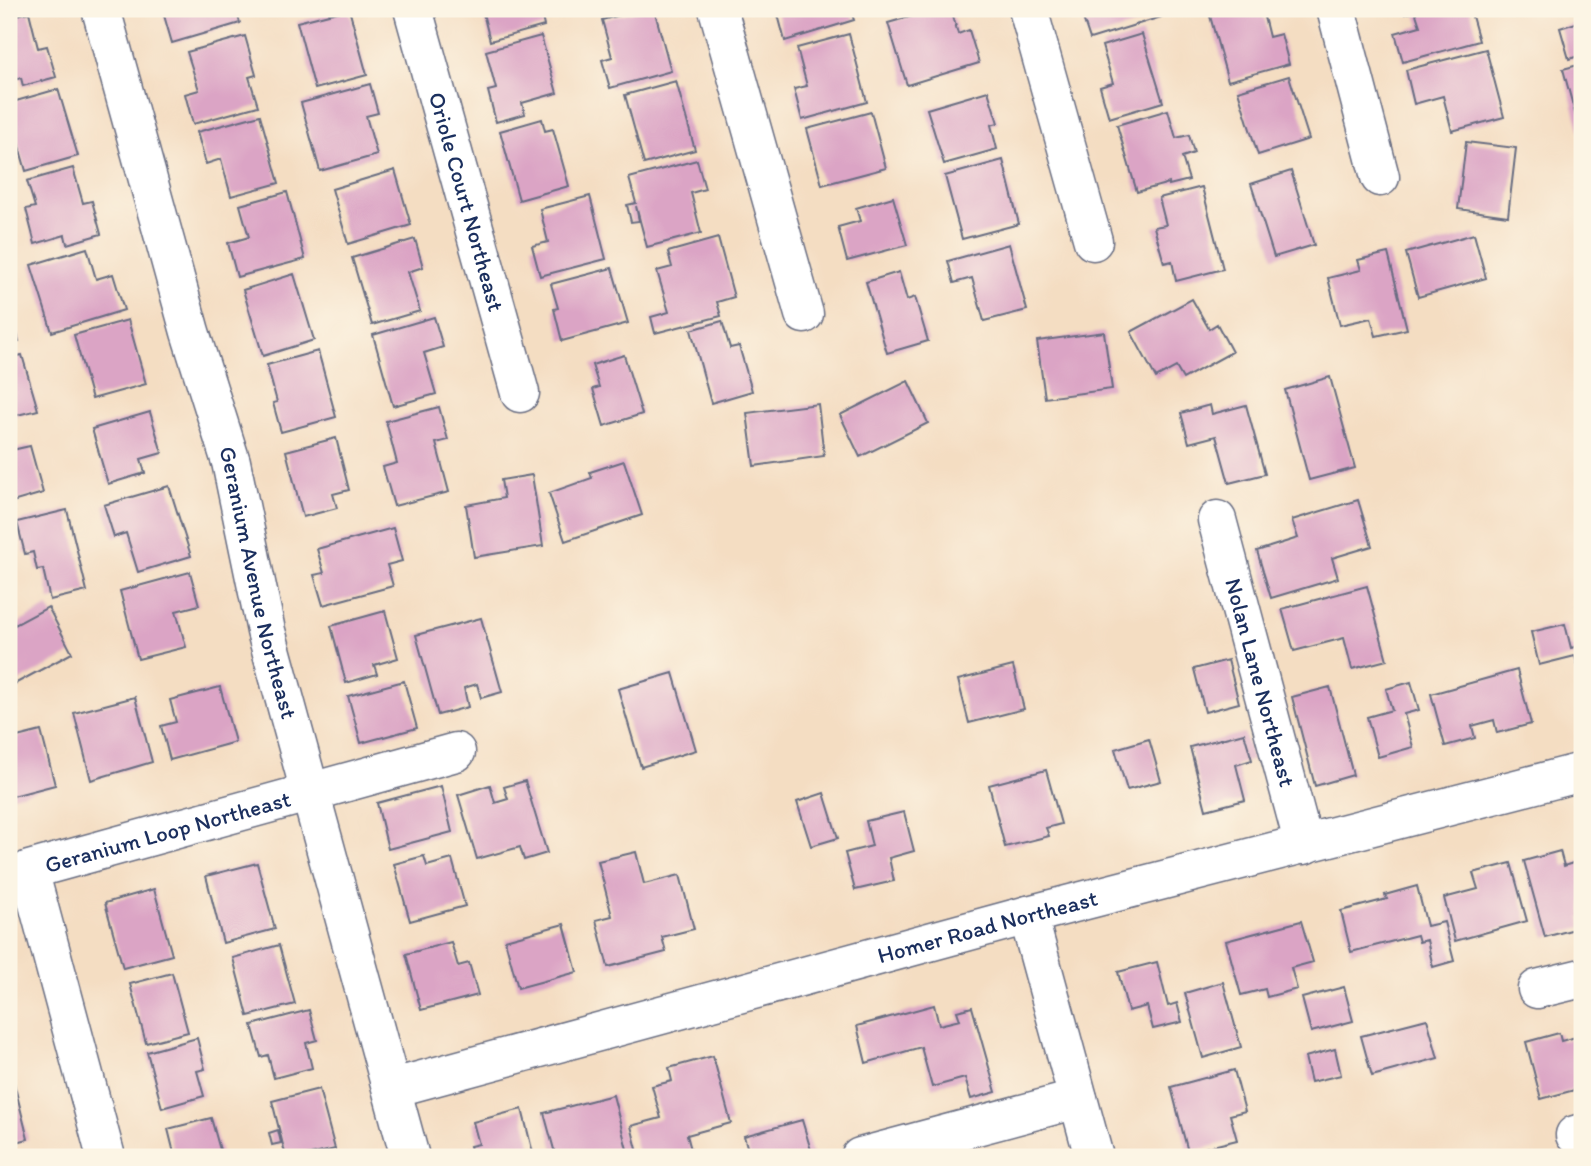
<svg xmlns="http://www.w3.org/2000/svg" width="1591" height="1166" viewBox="0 0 1591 1166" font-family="Itim,sans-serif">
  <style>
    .building { fill: #dba4c5 }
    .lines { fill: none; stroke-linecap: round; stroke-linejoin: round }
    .minor-casing { stroke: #676c81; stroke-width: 41 }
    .minor { stroke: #fff; stroke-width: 38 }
    .labels { text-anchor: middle; stroke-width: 5; stroke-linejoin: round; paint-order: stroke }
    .street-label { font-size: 23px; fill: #1b2f5e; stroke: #fcf5e5 }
  </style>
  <rect width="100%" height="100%" fill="#fcf5e5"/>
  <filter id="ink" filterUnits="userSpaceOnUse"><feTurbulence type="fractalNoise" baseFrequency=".0143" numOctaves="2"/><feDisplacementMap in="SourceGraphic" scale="14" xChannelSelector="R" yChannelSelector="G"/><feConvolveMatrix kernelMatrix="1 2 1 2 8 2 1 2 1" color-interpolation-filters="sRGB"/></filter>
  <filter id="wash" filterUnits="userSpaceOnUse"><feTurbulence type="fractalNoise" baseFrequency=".00686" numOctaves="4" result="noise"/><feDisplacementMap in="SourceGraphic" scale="28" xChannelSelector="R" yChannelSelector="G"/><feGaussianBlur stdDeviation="1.57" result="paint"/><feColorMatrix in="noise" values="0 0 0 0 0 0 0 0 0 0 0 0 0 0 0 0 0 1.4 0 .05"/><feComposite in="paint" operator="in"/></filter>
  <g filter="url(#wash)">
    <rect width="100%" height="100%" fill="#f4ddc2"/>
    <g id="blocks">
      <path class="building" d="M173 9H236L240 23 172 43 163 12Z
        M349 9 367 75 315 89 297 22Z
        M482 9H540L544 26 490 41Z
        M642 9H654L671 71 610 88 602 60 612 57 602 20Z
        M785 9H850L854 20 785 41 777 11Z
        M937 9H951L958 34 969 30 979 63 907 85 888 23Z
        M1080 9H1159L1161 17 1090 39Z
        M1237 9H1262L1269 37 1281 34 1289 64 1228 81 1210 16Z
        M1404 9H1470L1479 41 1403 62 1395 33 1420 26 1415 11 1405 14Z
        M29 12 38 48 47 46 56 77 23 86 21 78 9 81V17Z
        M1582 21V55L1569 59 1560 28Z
        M849 34 867 102 802 120 794 89 807 86 797 48Z
        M1142 34 1163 102 1109 118 1100 87 1113 83 1102 46Z
        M245 36 256 75 249 77 258 106 193 124 185 94 199 90 187 52Z
        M541 36 557 93 522 103 525 114 496 122 488 91 496 89 486 51Z
        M1486 49 1504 117 1452 131 1443 96 1414 104 1406 70Z
        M1582 64V132H1580L1563 69Z
        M1289 76 1309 139 1258 155 1238 91Z
        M676 81 695 150 644 164 625 95Z
        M370 84 378 113 366 116 377 155 320 171 301 103Z
        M58 89 78 156 26 171 9 111V103Z
        M988 91 998 123 991 125 997 149 944 164 927 109Z
        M1168 110 1176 138 1189 135 1194 153 1182 157 1189 180 1169 185V183L1137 192 1117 125Z
        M871 112 886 168 822 185 807 129Z
        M260 115 279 183 231 196 221 159 206 164 197 132Z
        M542 119 545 131 553 129 569 186 519 200 500 131Z
        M1466 142 1516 148 1508 216 1458 209Z
        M697 160 705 189 691 193 701 233 647 247 636 206 639 221 631 222 627 205 636 203 629 178Z
        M1003 160 1019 224 962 239 945 176Z
        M73 168 83 203 92 201 101 234 67 244 65 235 35 244 26 209 35 207 27 181Z
        M395 170 411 225 348 244 332 189Z
        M1291 171 1314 245 1274 257 1251 184Z
        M1202 187 1223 269 1176 281 1172 261 1164 263 1154 227 1166 225 1159 198Z
        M287 192 305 259 237 277 228 243 249 237 240 205Z
        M590 196 606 259 540 276 532 246 548 242 540 209Z
        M893 197 907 245 847 261 838 227 860 221 856 208Z
        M1474 234 1486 278 1418 297 1406 253Z
        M718 238 734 297 717 302 721 316 655 333 651 317 669 312 657 271 672 267 668 252Z
        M415 239 423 267 408 272 420 311 372 325 352 258Z
        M1009 244 1027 310 984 321 972 278 954 283 948 261Z
        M87 248 96 279 113 274 124 310 52 332 31 265Z
        M1388 253 1407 329 1376 336 1371 318 1340 325 1328 278 1361 270 1358 260Z
        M612 268 628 323 562 341 554 309 558 308 551 284Z
        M899 272 907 300 915 297 928 341 887 353 866 282Z
        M294 274 314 340 263 356 243 290Z
        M1192 299 1209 329 1217 324 1232 352 1183 379 1176 367 1156 378 1131 332Z
        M9 305 19 341 9 344Z
        M434 317 443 347 424 353 436 394 393 406 373 335Z
        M128 320 146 384 92 399 74 335Z
        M722 321 730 348 739 346 752 391 711 403 691 330Z
        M1104 332 1112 389 1045 398 1037 341Z
        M318 351 336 417 281 432 273 403 277 402 267 365Z
        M22 355 38 410 9 417V358Z
        M624 355 642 414 604 426 593 389 599 387 592 365Z
        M1330 377 1355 468 1309 480 1285 390Z
        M908 381 928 423 860 457 840 415Z
        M818 404 824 456 754 466 747 413Z
        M1210 405 1212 414 1246 405 1265 474 1229 483 1216 436 1189 443 1181 413Z
        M439 407 448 440 436 443 449 492 394 506 383 467 397 463 386 421Z
        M150 412 162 453 141 459 145 473 108 484 92 429Z
        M336 438 349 490 333 494 337 508 303 517 286 451Z
        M9 443 12 450 30 446 43 493 9 503Z
        M624 461 642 515 565 541 549 493 592 478 590 472Z
        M532 475 543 546 474 557 466 505 504 498 501 480Z
        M169 486 191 556 138 572 126 533 114 537 104 505Z
        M1358 500 1372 546 1332 558 1338 578 1271 598 1257 551 1298 538 1292 520Z
        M67 510 87 591 50 600 43 569 37 570 33 552 25 554 17 522Z
        M393 528 402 561 387 565 393 586 323 605 314 575 324 573 317 549Z
        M190 572 199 605 176 611 186 647 138 659 120 591Z
        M1367 586 1387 660 1352 669 1344 638 1294 651 1282 609Z
        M48 607 72 653 9 687V613L15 625Z
        M385 611 398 658 374 665 377 674 346 683 331 626Z
        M481 618 502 692 481 698 477 684 464 688 468 707 438 715 416 635Z
        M1565 624 1571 648 1582 645V682L1575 656 1539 665 1531 632Z
        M1228 660 1239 703 1205 712 1194 669Z
        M1013 666 1024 709 969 723 958 680Z
        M1517 670 1531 724 1497 733 1494 720 1472 726 1475 738 1445 746 1431 694Z
        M673 673 696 750 641 767 618 689Z
        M404 681 417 728 361 743 348 696Z
        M1411 682 1419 710 1404 714 1413 747 1378 757 1367 717 1392 710 1386 689Z
        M220 687 235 742 170 760 161 726 176 722 170 700Z
        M1330 687 1353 775 1315 786 1292 697Z
        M135 697 152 762 91 780 74 713Z
        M41 731 55 785 9 797V739Z
        M1244 733 1252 760 1236 765 1245 800 1206 810 1190 747Z
        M1149 739 1161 781 1127 790 1115 749Z
        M1046 770 1061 824 1046 828 1049 836 1005 847 989 785Z
        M525 781 547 853 524 860 520 847 477 859 458 795 490 785 495 803 508 799 504 787Z
        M441 786 452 832 388 849 377 803Z
        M824 793 838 838 811 846 797 802Z
        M904 812 914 851 889 858 894 881 855 890 845 853 872 846 866 821Z
        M1560 851 1564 866 1582 860V917H1580L1582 927 1545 937 1524 861Z
        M636 852 644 884 680 875 694 929 662 937 666 952 608 967 596 920 612 916 598 861Z
        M424 856 427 866 452 859 465 906 410 921 394 864Z
        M257 863 275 929 223 943 206 876Z
        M1511 863 1527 921 1455 941 1444 898 1478 889 1473 873Z
        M1417 886 1427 926 1444 922 1454 961 1433 967 1427 940 1419 942 1417 935 1351 952 1341 911 1387 899 1385 895Z
        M154 889 172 955 123 968 105 903Z
        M1301 921 1313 962 1291 968 1297 989 1267 997 1265 989 1241 995 1226 941Z
        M564 924 577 972 518 988 505 940Z
        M451 942 458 966 469 963 478 995 421 1010 406 954Z
        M279 945 295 1004 248 1016 233 958Z
        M1157 962 1168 1006 1177 1003 1182 1022 1153 1029 1147 1006 1128 1011 1118 972Z
        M172 973 188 1032 146 1043 130 984Z
        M1223 982 1241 1047 1203 1058 1185 993Z
        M1344 987 1353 1021 1311 1032 1302 998Z
        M934 1005 939 1025 960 1020 957 1011 972 1007 996 1092 971 1099 965 1078 932 1087 921 1047 866 1063 857 1026Z
        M309 1010 317 1040 306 1043 312 1068 274 1078 268 1055 261 1057 252 1025Z
        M1427 1019 1438 1058 1372 1076 1361 1036Z
        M1559 1033 1561 1041 1576 1037 1582 1060V1088L1541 1099 1526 1042Z
        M197 1038 205 1069 197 1071 204 1096 162 1108 147 1052Z
        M1335 1049 1341 1075 1311 1082 1305 1057Z
        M713 1056 731 1123 687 1135 693 1157H639L631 1126 661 1118 652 1086 672 1081 669 1068Z
        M1234 1070 1245 1111 1230 1115 1237 1140 1188 1152 1171 1087Z
        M14 1083 28 1139 9 1144V1084Z
        M319 1089 335 1149 302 1157H286L272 1101Z
        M613 1095 629 1157H556L544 1113Z
        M522 1109 534 1157H473L470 1146 479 1144 473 1122Z
        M211 1118 222 1157H175L168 1129Z
        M802 1120 813 1157H750L744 1136Z
        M278 1130 281 1143 272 1145 269 1133Z"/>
    </g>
  </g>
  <g filter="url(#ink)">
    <use href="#blocks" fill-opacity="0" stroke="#676c81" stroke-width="2"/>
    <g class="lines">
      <g class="minor-casing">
        <g id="minor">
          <path id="s1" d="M101 9 190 332 231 462 266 631 410 1157"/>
          <path id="s2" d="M413 9 520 393"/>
          <path d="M718 9 804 314"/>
          <path d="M1028 9 1093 241"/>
          <path d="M1336 9 1380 177"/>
          <path id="s3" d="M1217 520 1304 845"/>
          <path d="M1028 915 1094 1157"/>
          <path d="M1537 989 1582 978"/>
          <path id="s4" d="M393 1088 1028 915 1582 772"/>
          <path d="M1575 1135 1582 1133"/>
          <path id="s5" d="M106 1157 29 870 456 752"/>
          <path d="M860 1157 1078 1099"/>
        </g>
      </g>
      <use href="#minor" class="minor"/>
    </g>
  </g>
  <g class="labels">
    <g class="street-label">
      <text dy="8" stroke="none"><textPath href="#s2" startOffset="200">Oriole Court Northeast</textPath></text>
      <text dy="8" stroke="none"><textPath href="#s1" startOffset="595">Geranium Avenue Northeast</textPath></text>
      <text dy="8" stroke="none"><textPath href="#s3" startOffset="168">Nolan Lane Northeast</textPath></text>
      <text dy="8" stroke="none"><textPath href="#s5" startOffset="441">Geranium Loop Northeast</textPath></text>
      <text dy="8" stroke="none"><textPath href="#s4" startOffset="616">Homer Road Northeast</textPath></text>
    </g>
  </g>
  <rect width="1591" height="1166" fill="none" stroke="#fcf5e5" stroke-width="35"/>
</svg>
